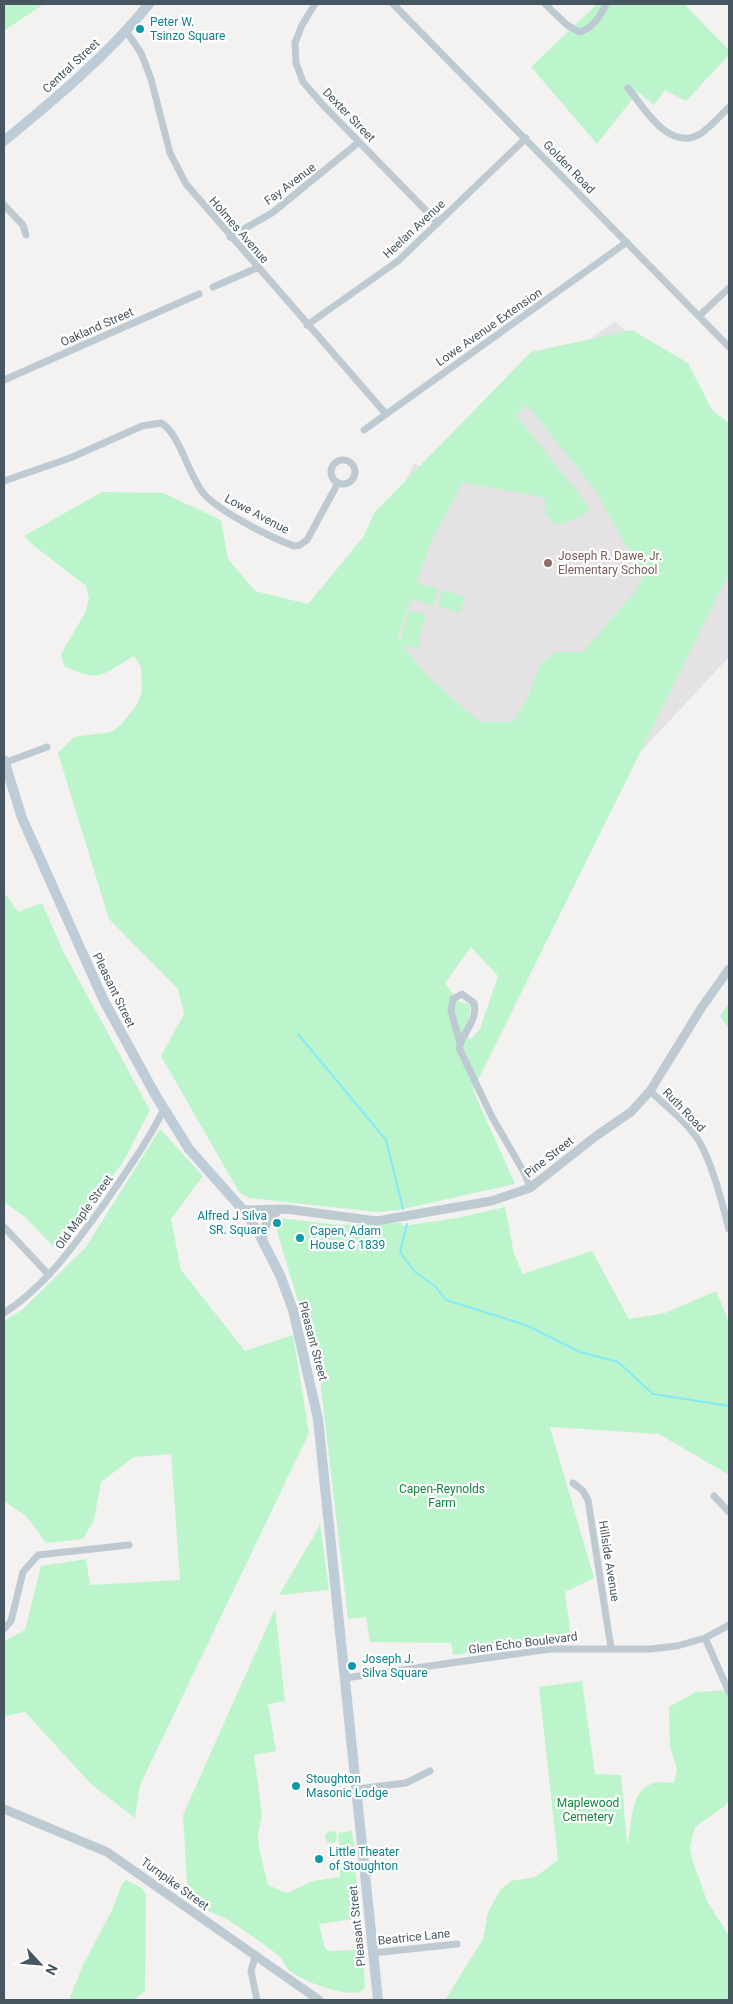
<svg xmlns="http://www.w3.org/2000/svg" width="733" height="2004" viewBox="0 0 733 2004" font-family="Roboto,sans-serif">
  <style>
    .education { fill: #e5e2e3 }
    .green { fill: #bcf5cc; fill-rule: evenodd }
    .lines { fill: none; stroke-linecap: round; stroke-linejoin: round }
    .stream { stroke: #84eaf6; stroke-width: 2 }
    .minor { stroke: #becad2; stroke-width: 7 }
    .tertiary { stroke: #becad2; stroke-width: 9 }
    .secondary { stroke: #bdccd7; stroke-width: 10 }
    .culture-dot { fill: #0f9aa8; stroke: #fff; stroke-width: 2 }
    .education-dot { fill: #8d6e63; stroke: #fff; stroke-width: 2 }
    .labels { text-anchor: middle; stroke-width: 4.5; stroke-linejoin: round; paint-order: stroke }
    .culture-label { font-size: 12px; fill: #0d838f; stroke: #fff; text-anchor: start }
    .street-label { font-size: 12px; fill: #475761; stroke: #fff }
    .education-label { font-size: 12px; fill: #785e54; stroke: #fff; text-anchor: start }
    .park-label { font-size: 12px; fill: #0d873e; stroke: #fff }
  </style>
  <rect width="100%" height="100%" fill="#f4f1f1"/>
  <path class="education" d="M615 321 729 434V657L425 982 300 701 414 464 424 468 440 450Z"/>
  <path class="green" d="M4 4H44L5 30Z
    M597 4H684L729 50V55L686 101 665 90 654 105 638 92 597 144 531 67Z
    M632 330 688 363 712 410 729 423V573L473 1090 515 1184 398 1210 377 1212 249 1198 239 1192 161 1056 184 1014 178 989 109 919 58 753 74 737 111 732 121 725 137 704 142 692 141 667 134 656C100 676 101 683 64 666L61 654 85 613 89 599 86 586 33 545 24 536 102 492 163 493 221 520 228 559 255 591 308 604 364 536 374 513 531 352ZM527 405 595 490 643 576 637 589 583 652H556L540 665 528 697 513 722H480L430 679 402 645 419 648 421 642 417 641 426 615 409 610 400 641 397 639 411 599 433 605 438 589 416 583 431 541 463 482 545 498V513L553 523C563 526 583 516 590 508L516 415ZM471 947 498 976 480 1029 471 1039 466 1036 471 1005 458 1001 445 983Z
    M442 590 465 597 460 613 438 606Z
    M4 892 18 912 42 903 64 953 150 1110 123 1162 57 1250 25 1217 4 1202Z
    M729 1003V1029L720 1016Z
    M160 1129 203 1176 171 1219 181 1270 245 1351 293 1335 309 1433 140 1785 135 1818 91 1784 25 1712 4 1716V1641L25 1630 41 1566 86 1559 90 1585 180 1580 171 1454 134 1457 101 1482 94 1520 83 1539 46 1543 27 1517 4 1501V1321L22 1310 86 1247Z
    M505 1207 514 1254 523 1274 592 1251 629 1319 665 1313 716 1291 729 1322V1475L659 1434 550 1427 594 1578 565 1592 571 1637 453 1655 451 1643 370 1642 366 1617 348 1619 319 1371 275 1225 280 1218 340 1225 403 1223 402 1226 457 1218Z
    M320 1523 329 1590 279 1595 316 1532Z
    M275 1609 285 1701 268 1704 276 1751 254 1755 262 1815 258 1833 259 1848 268 1885 287 1893 313 1881 340 1877 339 1862 354 1859 362 1925H355L354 1919 319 1924 325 1948 328 1951 358 1950 362 1934 365 1986C362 2004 303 1982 290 1971 285 1967 284 1961 279 1956 266 1945 250 1935 236 1925 221 1914 202 1911 188 1900L183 1815Z
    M582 1681 595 1774 621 1775 627 1844C633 1826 629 1792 651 1784 657 1781 667 1783 674 1783L677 1770 670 1746 669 1707 696 1692 729 1690V1799L725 1806 695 1827 690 1847 693 1862 707 1901 729 1936V2000H445L483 1939 488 1912 501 1889 511 1881 535 1877 558 1860 539 1687Z
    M352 1831 355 1855 340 1856 338 1833Z
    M325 1837a6 6 0 1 1 12 0a6 6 0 1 1-12 0Z
    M126 1880 143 1889 146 1895 145 1991 134 2000H69L83 1965 112 1910 122 1884Z"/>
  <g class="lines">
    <path class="stream" d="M298 1034 386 1140 403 1209
      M407 1224 400 1252 415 1272 435 1286 446 1300 526 1325 580 1352 618 1362 653 1394 729 1406"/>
    <path class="minor" d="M315 4 302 25 295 43 296 63 303 82 323 105 438 223
      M393 4 729 347
      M545 4 567 25 579 32C592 29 601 15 606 4
      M126 31 141 53 151 79 170 153 186 184 386 414
      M628 88C644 108 669 152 700 134 711 127 720 116 729 107
      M4 205 23 225 26 235
      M230 237 272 213 359 142
      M213 287 257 268
      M699 316 729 288
      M307 325 398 261 526 138
      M4 380 199 294
      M364 430 627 242
      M331 472a12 12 0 1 1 24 0a12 12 0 1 1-24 0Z
      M4 481 70 458 142 426 161 423C179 432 189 477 204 494 220 512 270 537 294 546L300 545 307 540 338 483
      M4 763 47 747
      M460 1043 451 1011 453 999 462 994 474 1003C478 1021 463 1032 459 1048L492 1117 525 1174 530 1188
      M650 1091C667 1107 687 1122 699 1141 714 1168 721 1200 729 1229
      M4 1227 49 1275
      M4 1313C47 1285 75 1244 105 1203 126 1172 147 1143 164 1109
      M573 1483 583 1491 588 1500 611 1648
      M714 1496 729 1512
      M4 1629 11 1621 23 1572 38 1555 129 1545
      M705 1638 729 1692
      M345 1678 550 1649H651L677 1646 705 1638 729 1625
      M356 1789 406 1783 430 1771
      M373 1953 457 1944
      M255 1957 251 1971 257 2000"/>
    <path class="tertiary" d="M243 1210 286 1209 377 1221 491 1201 530 1188 596 1136 631 1112 650 1091 702 1007 729 969
      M262 1240 266 1224 279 1209
      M4 1809 107 1852 319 2000"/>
    <path class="secondary" d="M4 141C55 99 107 56 149 4
      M4 760 22 818 104 1001 156 1096 189 1149 243 1210 257 1230 280 1275 293 1310 318 1419 378 2000"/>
  </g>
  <g class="culture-dot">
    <circle cx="140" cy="29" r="5"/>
    <circle cx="277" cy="1223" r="5"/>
    <circle cx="300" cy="1238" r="5"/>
    <circle cx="352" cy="1666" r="5"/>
    <circle cx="296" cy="1786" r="5"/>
    <circle cx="319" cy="1859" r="5"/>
  </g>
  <circle class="education-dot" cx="548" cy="563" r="5"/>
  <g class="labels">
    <g class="culture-label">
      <text x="150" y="26">Peter W.<tspan x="150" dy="14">Tsinzo Square</tspan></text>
      <text x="267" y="1220" text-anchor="end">Alfred J Silva<tspan x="267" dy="14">SR. Square</tspan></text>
      <text x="310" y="1235">Capen, Adam<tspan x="310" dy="14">House C 1839</tspan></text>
      <text x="362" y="1663">Joseph J.<tspan x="362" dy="14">Silva Square</tspan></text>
      <text x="306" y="1783">Stoughton<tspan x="306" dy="14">Masonic Lodge</tspan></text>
      <text x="329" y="1856">Little Theater<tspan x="329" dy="14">of Stoughton</tspan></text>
    </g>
    <g class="street-label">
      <text transform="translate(71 66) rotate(-43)" y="4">Central Street</text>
      <text transform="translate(349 115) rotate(46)" y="4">Dexter Street</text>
      <text transform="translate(569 167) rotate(46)" y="4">Golden Road</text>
      <text transform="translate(290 184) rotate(-37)" y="4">Fay Avenue</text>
      <text transform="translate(414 229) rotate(-43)" y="4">Heelan Avenue</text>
      <text transform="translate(239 230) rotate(49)" y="4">Holmes Avenue</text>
      <text transform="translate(97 327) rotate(-24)" y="4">Oakland Street</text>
      <text transform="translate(489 327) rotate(-35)" y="4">Lowe Avenue Extension</text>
      <text transform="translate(257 514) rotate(28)" y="4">Lowe Avenue</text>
      <text transform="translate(114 990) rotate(64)" y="4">Pleasant Street</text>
      <text transform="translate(684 1110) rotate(46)" y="4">Ruth Road</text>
      <text transform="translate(549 1157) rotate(-38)" y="4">Pine Street</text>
      <text transform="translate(84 1212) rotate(-54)" y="4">Old Maple Street</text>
      <text transform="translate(313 1341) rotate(75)" y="4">Pleasant Street</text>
      <text transform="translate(609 1561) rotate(81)" y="4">Hillside Avenue</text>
      <text transform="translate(523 1643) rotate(-7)" y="4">Glen Echo Boulevard</text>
      <text transform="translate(175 1884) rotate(36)" y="4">Turnpike Street</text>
      <text transform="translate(357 1926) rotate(-96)" y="4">Pleasant Street</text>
      <text transform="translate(414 1937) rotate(-6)" y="4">Beatrice Lane</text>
    </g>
    <g class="education-label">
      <text x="558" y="560">Joseph R. Dawe, Jr.<tspan x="558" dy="14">Elementary School</tspan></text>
    </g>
    <g class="park-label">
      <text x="442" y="1493">Capen-Reynolds<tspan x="442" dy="14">Farm</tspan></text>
      <text x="588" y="1807">Maplewood<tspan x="588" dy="14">Cemetery</tspan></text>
    </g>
  </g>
  <rect width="733" height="2004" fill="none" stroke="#475761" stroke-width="10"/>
  <g transform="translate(40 1964) rotate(116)" stroke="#ffffff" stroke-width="4" paint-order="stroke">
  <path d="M0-4L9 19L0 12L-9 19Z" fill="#475761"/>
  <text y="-8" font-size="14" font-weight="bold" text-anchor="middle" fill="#475761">N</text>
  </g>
</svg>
